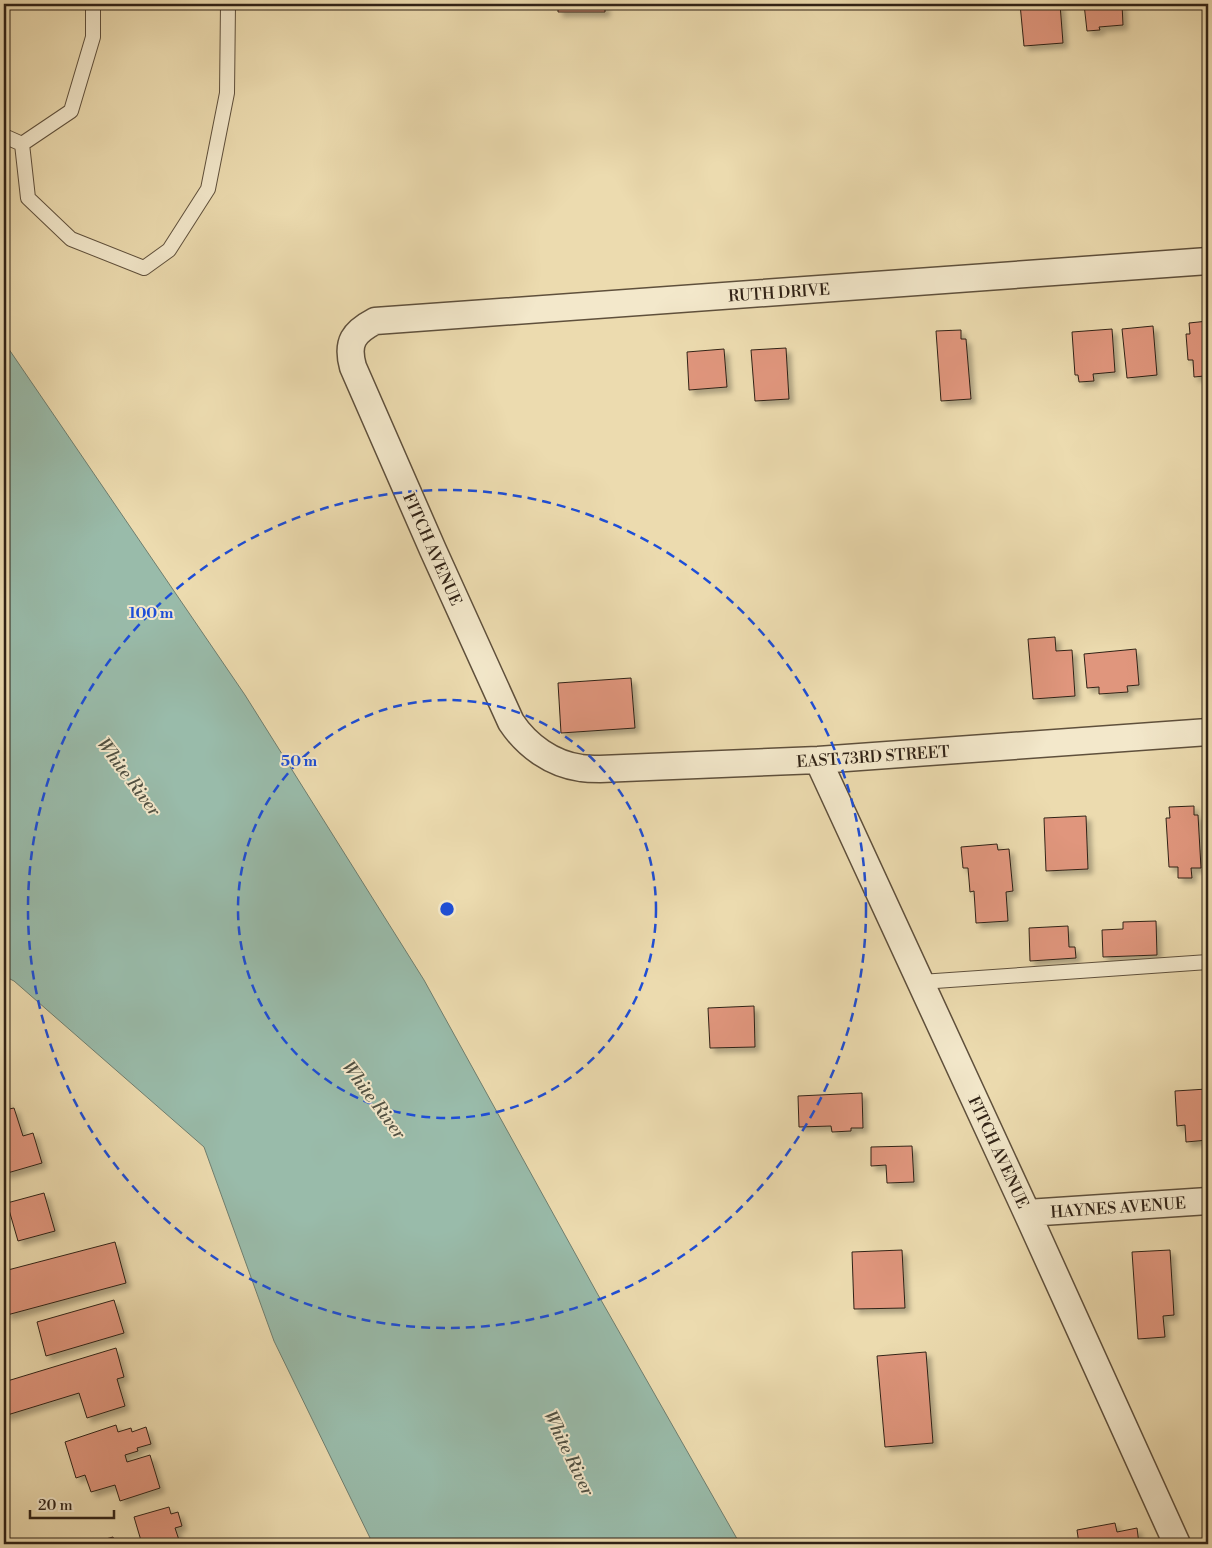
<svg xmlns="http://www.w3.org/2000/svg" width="1212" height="1548" viewBox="0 0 1212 1548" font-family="'Libre Bodoni',serif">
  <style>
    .water { fill: #9ba; stroke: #6f7e6f }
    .building { fill: #e0967d; stroke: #302216; filter: url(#shadow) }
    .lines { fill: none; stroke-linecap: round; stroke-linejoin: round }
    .service-casing { stroke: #5f503c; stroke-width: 16 }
    .minor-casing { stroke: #5f503c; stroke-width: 29 }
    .service { stroke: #f3e8cb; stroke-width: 14 }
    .minor { stroke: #f3e8cb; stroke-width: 26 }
    .ring { fill: none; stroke: #1d4ed8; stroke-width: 2.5; stroke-dasharray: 9 6 }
    .labels { text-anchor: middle; stroke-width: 4; stroke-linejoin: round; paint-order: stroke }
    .street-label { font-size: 16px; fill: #302216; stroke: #f3e8cb }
    .water-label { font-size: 18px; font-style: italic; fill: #505042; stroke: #f3e8cb }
    .centre { fill: #1d4ed8; stroke: #f3e8cb; stroke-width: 2.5 }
    .ring-label { font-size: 15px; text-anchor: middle; font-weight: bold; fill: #1d4ed8; stroke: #f3e8cb; stroke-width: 4; stroke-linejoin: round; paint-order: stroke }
  </style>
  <defs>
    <filter id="shadow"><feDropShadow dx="4.5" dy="4.5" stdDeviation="2.5" flood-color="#0004"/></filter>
  </defs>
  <rect width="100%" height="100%" fill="#ecdbaf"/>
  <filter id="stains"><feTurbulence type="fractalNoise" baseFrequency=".004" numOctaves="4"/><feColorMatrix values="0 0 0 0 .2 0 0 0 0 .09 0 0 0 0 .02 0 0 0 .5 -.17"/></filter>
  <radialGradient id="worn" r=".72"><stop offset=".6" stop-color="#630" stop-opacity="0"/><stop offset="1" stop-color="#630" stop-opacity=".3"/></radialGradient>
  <path class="water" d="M4 342 245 695 424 980 597 1293 740 1544H373L274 1341 204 1147 14 981 4 976Z"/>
  <path class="building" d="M558 4H605V12H558Z
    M1020 4H1060L1063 43 1024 46Z
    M1084 4H1122L1123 25 1099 27 1100 30 1087 31Z
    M1208 321V385H1205L1204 376 1194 377 1193 360H1188L1186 334H1190L1189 323Z
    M1153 326 1157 375 1127 378 1122 329Z
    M1112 329 1115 372 1093 374 1094 381 1079 382 1078 375H1075L1072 332Z
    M961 330V339H966L971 399 941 401 936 331Z
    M786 348 789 399 755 401 751 350Z
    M724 349 727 387 689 390 687 352Z
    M1055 637 1056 651 1072 650 1075 696 1033 699 1028 639Z
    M1136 649 1139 685 1127 686 1128 692 1099 694V687L1087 688 1084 654Z
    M631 678 635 728 561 733 558 683Z
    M1194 806V815H1198L1201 868H1191L1192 878H1178V867H1169L1166 818H1170L1169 807Z
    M1086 816 1088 869 1046 871 1044 818Z
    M997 844 998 850 1009 849 1013 891 1006 892 1008 921 976 923 974 891 970 892 968 868H963L961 847Z
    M1156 921 1157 955 1103 957 1102 930 1123 929V922Z
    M1068 926 1069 947H1075L1076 958 1030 961 1029 928Z
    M754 1006 755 1047 710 1048 708 1008Z
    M1207 1089 1208 1140 1186 1142 1185 1125 1177 1126 1175 1091Z
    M862 1093 863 1128H851V1131L832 1132 831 1126 799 1127 798 1096Z
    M4 1101H6L9 1109 14 1108 23 1136 33 1133 42 1163 4 1174Z
    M912 1146 914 1182 887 1183 886 1165 871 1166V1147Z
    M44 1193 55 1231 18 1241 7 1203Z
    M115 1242 126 1283 7 1315 4 1302V1271Z
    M902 1250 905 1308 854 1309 852 1252Z
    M1170 1250 1174 1315 1163 1316 1165 1337 1138 1339 1132 1252Z
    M1208 1262V1293H1207L1204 1263Z
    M114 1300 124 1333 46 1356 37 1322Z
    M116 1348 124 1377 117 1379 125 1406 87 1418 79 1393 4 1416V1382Z
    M926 1352 933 1443 885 1447 877 1356Z
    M116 1425 118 1432 131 1428 132 1432 146 1427 151 1444 137 1448 138 1451 125 1455 127 1462 150 1455 160 1488 120 1501 115 1485 91 1492 85 1475 76 1478 65 1442Z
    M169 1507 171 1514 178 1512 182 1526 175 1528 180 1543 187 1541 188 1544H142L134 1517Z
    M1115 1523 1117 1532 1137 1528 1139 1544H1079L1077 1530Z
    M113 1537 116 1544H87Z"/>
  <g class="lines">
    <g class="service-casing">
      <path id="service" d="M4 136 22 144
        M22 144 28 198 71 239 144 268 169 250 208 189 227 93 228 4
        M22 144 71 111 93 37V4
        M921 982 1208 962"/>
    </g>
    <g class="minor-casing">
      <path id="minor" d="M1208 261 375 321C354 332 346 342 353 367L433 550 511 722C527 746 552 764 581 768 587 769 594 769 600 769L818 760 1208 732
        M818 760 1027 1213 1177 1544
        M1027 1213 1208 1201"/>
    </g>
    <use href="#service" class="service"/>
    <use href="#minor" class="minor"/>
  </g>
  <g class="ring">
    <circle cx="447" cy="909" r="209"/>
    <circle cx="447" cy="909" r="419"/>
  </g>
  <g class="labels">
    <g class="street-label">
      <text transform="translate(779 292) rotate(-4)" y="6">RUTH DRIVE</text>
      <text transform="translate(433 549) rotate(66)" y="6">FITCH AVENUE</text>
      <text transform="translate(873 756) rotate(-4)" y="6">EAST 73RD STREET</text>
      <text transform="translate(999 1152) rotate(65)" y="6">FITCH AVENUE</text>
      <text transform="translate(1118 1207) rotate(-4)" y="6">HAYNES AVENUE</text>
    </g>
    <g class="water-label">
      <text transform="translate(129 777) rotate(53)" y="6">White River</text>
      <text transform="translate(374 1100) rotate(53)" y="6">White River</text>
      <text transform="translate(569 1453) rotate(64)" y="6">White River</text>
    </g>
  </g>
  <circle cx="447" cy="909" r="8" class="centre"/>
  <g class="ring-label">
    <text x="151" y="618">100 m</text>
    <text x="299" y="766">50 m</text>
  </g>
  <rect width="1212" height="1548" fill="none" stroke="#ecdbaf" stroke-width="20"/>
  <rect x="5" y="5" width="1202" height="1538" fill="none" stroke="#302216" stroke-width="2.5"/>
  <rect x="10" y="10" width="1192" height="1528" fill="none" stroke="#302216"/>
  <path d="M30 1510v8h84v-8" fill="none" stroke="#302216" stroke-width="2.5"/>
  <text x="38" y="1510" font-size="15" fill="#302216" stroke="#f3e8cb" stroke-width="4" paint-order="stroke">20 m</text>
  <rect width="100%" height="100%" filter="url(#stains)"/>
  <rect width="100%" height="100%" fill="url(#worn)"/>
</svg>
